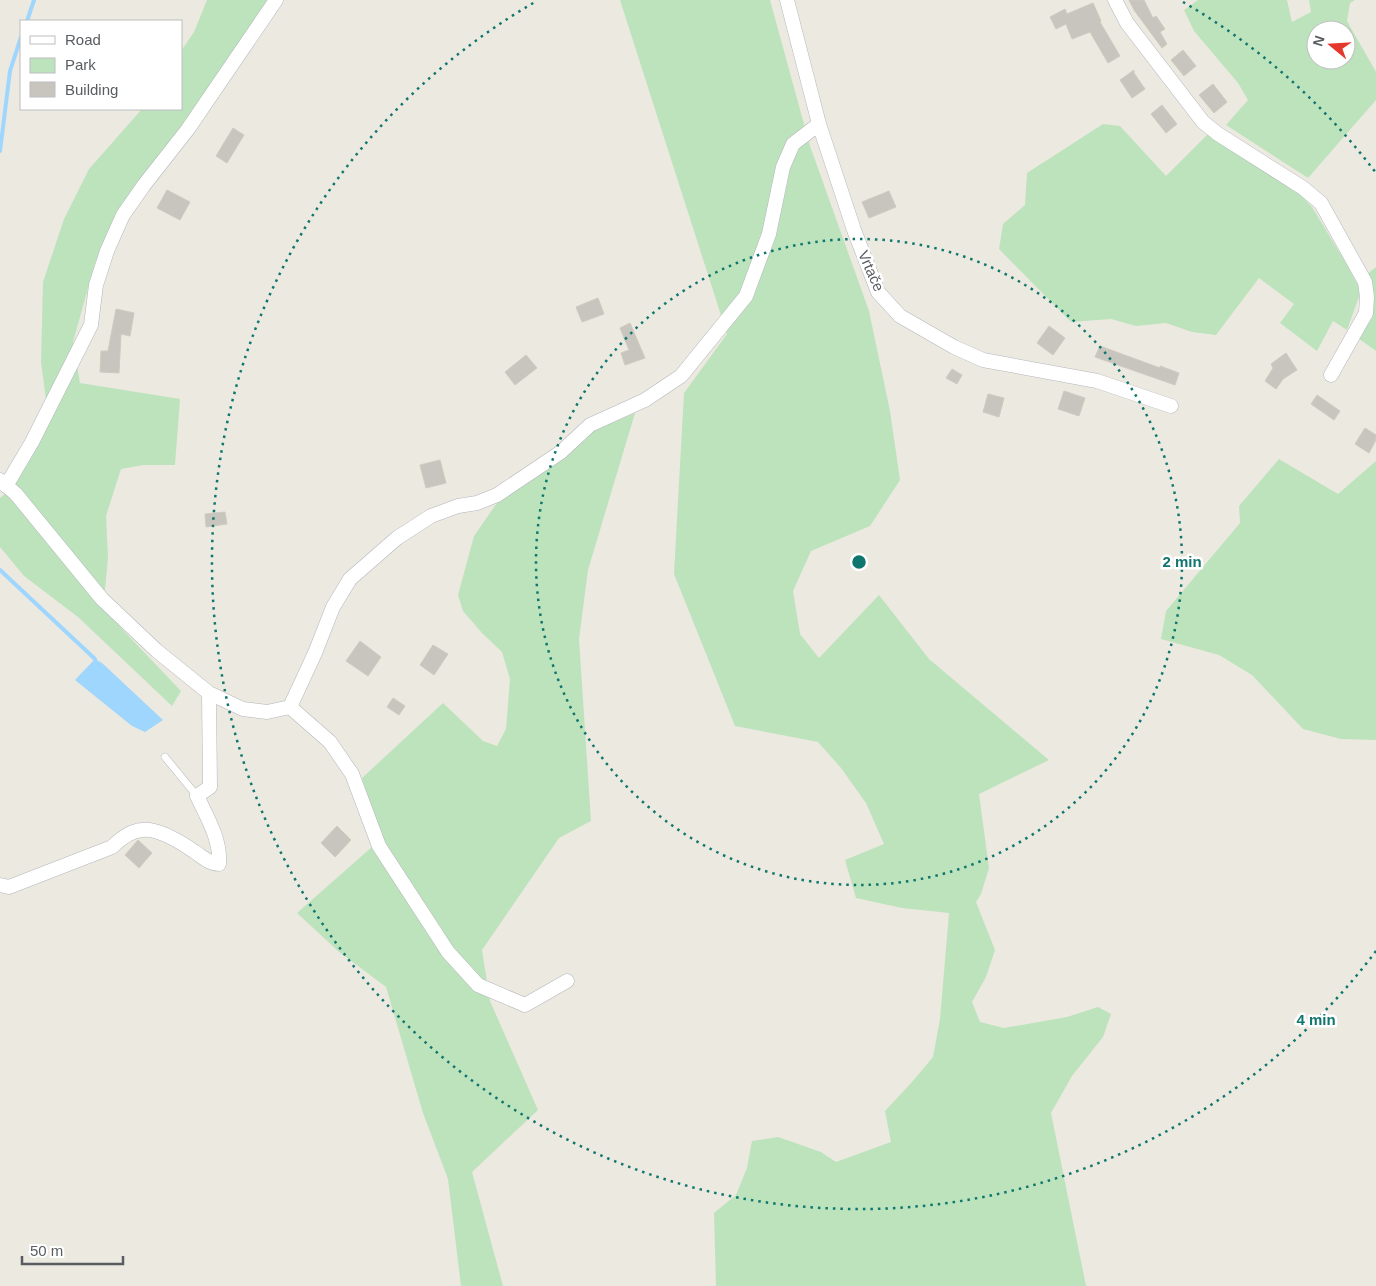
<svg xmlns="http://www.w3.org/2000/svg" width="1376" height="1286" viewBox="0 0 1376 1286" font-family="Arial,sans-serif">
  <style>
    .green { fill: #bde3bc; fill-rule: evenodd }
    .water { fill: #9fd6fd }
    .lines { fill: none; stroke-linecap: round; stroke-linejoin: round }
    .stream { stroke: #9fd6fd; stroke-width: 4 }
    .building { fill: #c8c5bf; stroke: #d0cabf }
    .lane-casing { stroke: #b3b6bb; stroke-width: 8 }
    .street-casing { stroke: #b3b6bb; stroke-width: 15 }
    .lane { stroke: #fff; stroke-width: 7 }
    .street { stroke: #fff; stroke-width: 14 }
    .ring { fill: none; stroke: #0f766e; stroke-width: 2.5; stroke-dasharray: 2.5 5 }
    .labels { text-anchor: middle; stroke-width: 5; stroke-linejoin: round; paint-order: stroke }
    .street-label { font-size: 15px; fill: #595d61; stroke: #fff }
    .centre { fill: #0f766e; stroke: #fff; stroke-width: 2.5 }
    .ring-label { font-size: 15px; text-anchor: middle; font-weight: bold; fill: #0f766e; stroke: #fff; stroke-width: 5; stroke-linejoin: round; paint-order: stroke }
  </style>
  <rect width="100%" height="100%" fill="#ece9e0"/>
  <path class="green" d="M207 0H271L183 128 114 221 95 263 73 342 80 383 180 399 175 465H143L121 469 106 516 108 558 103 609 181 691 172 706 78 617 24 576 0 547V498L7 492 49 422 41 362 43 282 64 219 89 169 142 109H181V51L194 32Z
    M620 0H770L810 146 869 311 890 411 900 480 870 526 811 551 793 591 800 634 819 658 879 595 929 659 1049 760 979 794 989 868 981 894 976 902 995 950 986 977 972 1002 980 1022 1004 1028 1067 1017 1098 1007 1111 1014 1103 1037 1072 1076 1051 1113 1086 1286H716L714 1213 736 1195 747 1168 752 1141 778 1137 821 1152 836 1162 891 1142 885 1111 912 1082 933 1057 940 1019 949 913 902 908 856 898 845 860 884 844 866 803 841 768 818 742 735 726 674 574 684 393 727 334Z
    M1198 0H1287L1292 22 1311 12 1309 0H1355L1350 3 1347 21 1376 72V100L1308 178 1226 125 1248 100 1238 83 1194 31 1184 10ZM1316 30H1346V60H1316Z
    M1103 124 1120 126 1166 176 1209 133 1295 189 1312 207 1347 265 1361 291 1347 330 1333 321 1317 351 1280 323 1294 304 1259 278 1216 335 1192 332 1166 323 1136 326 1111 319 1071 322 999 249 1003 224 1025 205 1027 173Z
    M1376 267V351L1358 338 1373 317V303L1366 275Z
    M635 413 588 570 579 639 591 821 559 838 482 950 490 1001 538 1110 472 1172 503 1286H461L448 1179 423 1113 386 987 338 951 297 913 381 839 362 778 443 703 483 741 497 746 506 729 510 679 502 652 482 633 463 611 458 595 474 536 499 500 591 432Z
    M1279 459 1338 494 1376 461V740L1341 739 1303 729 1252 675 1219 655 1161 639 1166 611 1240 523 1239 506Z"/>
  <path class="water" d="M95 659 102 663 163 720 145 732 132 726 75 680Z"/>
  <g class="lines">
    <path class="stream" d="M27 21 34 0
      M0 151 10 71 21 37
      M0 570 95 659"/>
  </g>
  <path class="building" d="M1129 0H1144L1153 18 1156 16 1165 29 1160 32 1167 44 1162 48 1134 10Z
    M1093 3 1101 21 1100 22 1120 56 1108 63 1090 32 1072 39 1066 24 1056 29 1050 17 1065 9 1067 14Z
    M1183 50 1196 66 1184 76 1171 60Z
    M1134 70V73L1145 89 1132 98 1120 80Z
    M1213 84 1227 102 1214 113 1199 95Z
    M1162 105 1177 124 1166 133 1151 114Z
    M233 128 244 135 227 163 216 156Z
    M167 190 190 202 180 220 157 208Z
    M889 191 896 207 869 218 862 202Z
    M598 298 604 314 582 322 576 307Z
    M116 309 134 313 130 336 121 334 119 373 100 372 101 351H108Z
    M630 323 645 358 625 365 621 353 629 350 620 328Z
    M1049 326 1065 338 1053 355 1037 343Z
    M1100 346 1160 368V366L1179 373 1175 385 1095 357Z
    M1286 353 1297 370 1283 379 1276 389 1265 381 1273 368 1271 364Z
    M526 355 537 368 515 385 505 372Z
    M952 369 962 375 957 384 946 378Z
    M1064 391 1085 398 1079 416 1058 409Z
    M988 394 1004 398 999 417 983 412Z
    M1317 395 1340 411 1334 420 1311 404Z
    M1365 428 1376 435V440L1369 453 1355 444Z
    M440 460 446 483 426 488 420 465Z
    M225 512 227 524 206 527 205 514Z
    M360 641 381 657 368 676 346 661Z
    M433 645 448 654 434 675 420 665Z
    M393 698 405 706 399 715 387 707Z
    M337 826 351 840 335 857 321 843Z
    M138 840 152 853 139 868 125 855Z"/>
  <g class="lines">
    <g class="lane-casing">
      <path id="lane" d="M165 757 197 796"/>
    </g>
    <g class="street-casing">
      <path id="street" d="M787 0 819 124 854 230 878 292 900 316 954 347 983 360 1097 381 1171 406
        M1115 0 1127 23 1203 122 1218 134 1303 188 1321 203 1365 282 1367 297 1366 313 1331 375
        M0 480 16 494 102 599 157 651 209 693 243 709 267 712 290 707 315 653 333 607 350 579 397 538 431 516 458 506 477 503 497 495 561 452 590 425 645 400 681 376 746 296 769 234 783 167 793 144 819 124
        M6 486 32 442 91 325 96 285 107 251 123 215 144 185 188 129 276 0
        M290 707 330 742 352 774 379 846 448 952 478 985 525 1005 567 981
        M0 885 9 887 112 847C120 839 130 831 142 830 158 828 182 843 195 852 203 857 209 864 219 864 221 840 207 817 197 796L210 787 209 693"/>
    </g>
    <use href="#lane" class="lane"/>
    <use href="#street" class="street"/>
  </g>
  <g class="ring">
    <circle cx="859" cy="562" r="323"/>
    <path d="M1376 951A647 647 0 1 1 535 2M1183 2A647 647 0 0 1 1376 173"/>
  </g>
  <g class="labels">
    <g class="street-label">
      <text transform="translate(871 271) rotate(66)" y="5">Vrtače</text>
    </g>
  </g>
  <circle cx="859" cy="562" r="8" class="centre"/>
  <g class="ring-label">
    <text x="1182" y="567">2 min</text>
    <text x="1316" y="1025">4 min</text>
  </g>
  <rect x="20" y="20" width="162" height="90" fill="#ffffff" stroke="#bdbec0"/>
  <rect x="30" y="36" width="25" height="8" fill="#ffffff" stroke="#bdbec0"/>
  <text x="65" y="45" font-size="15" fill="#595d61">Road</text>
  <rect x="30" y="58" width="25" height="15" fill="#bde3bc" stroke="#bdbec0"/>
  <text x="65" y="70" font-size="15" fill="#595d61">Park</text>
  <rect x="30" y="82" width="25" height="15" fill="#c8c5bf" stroke="#bdbec0"/>
  <text x="65" y="95" font-size="15" fill="#595d61">Building</text>
  <g transform="translate(1331 45) rotate(288)"><circle r="24" fill="#ffffff" stroke="#bdbec0"/>
  <path d="M0-4L9 19L0 12L-9 19Z" fill="#e5382d"/>
  <text y="-8" font-size="14" font-weight="bold" text-anchor="middle" fill="#595d61">N</text>
  </g>
  <path d="M22 1256v8h101v-8" fill="none" stroke="#595d61" stroke-width="2.5"/>
  <text x="30" y="1256" font-size="15" fill="#595d61" stroke="#ffffff" stroke-width="4" paint-order="stroke">50 m</text>
</svg>
